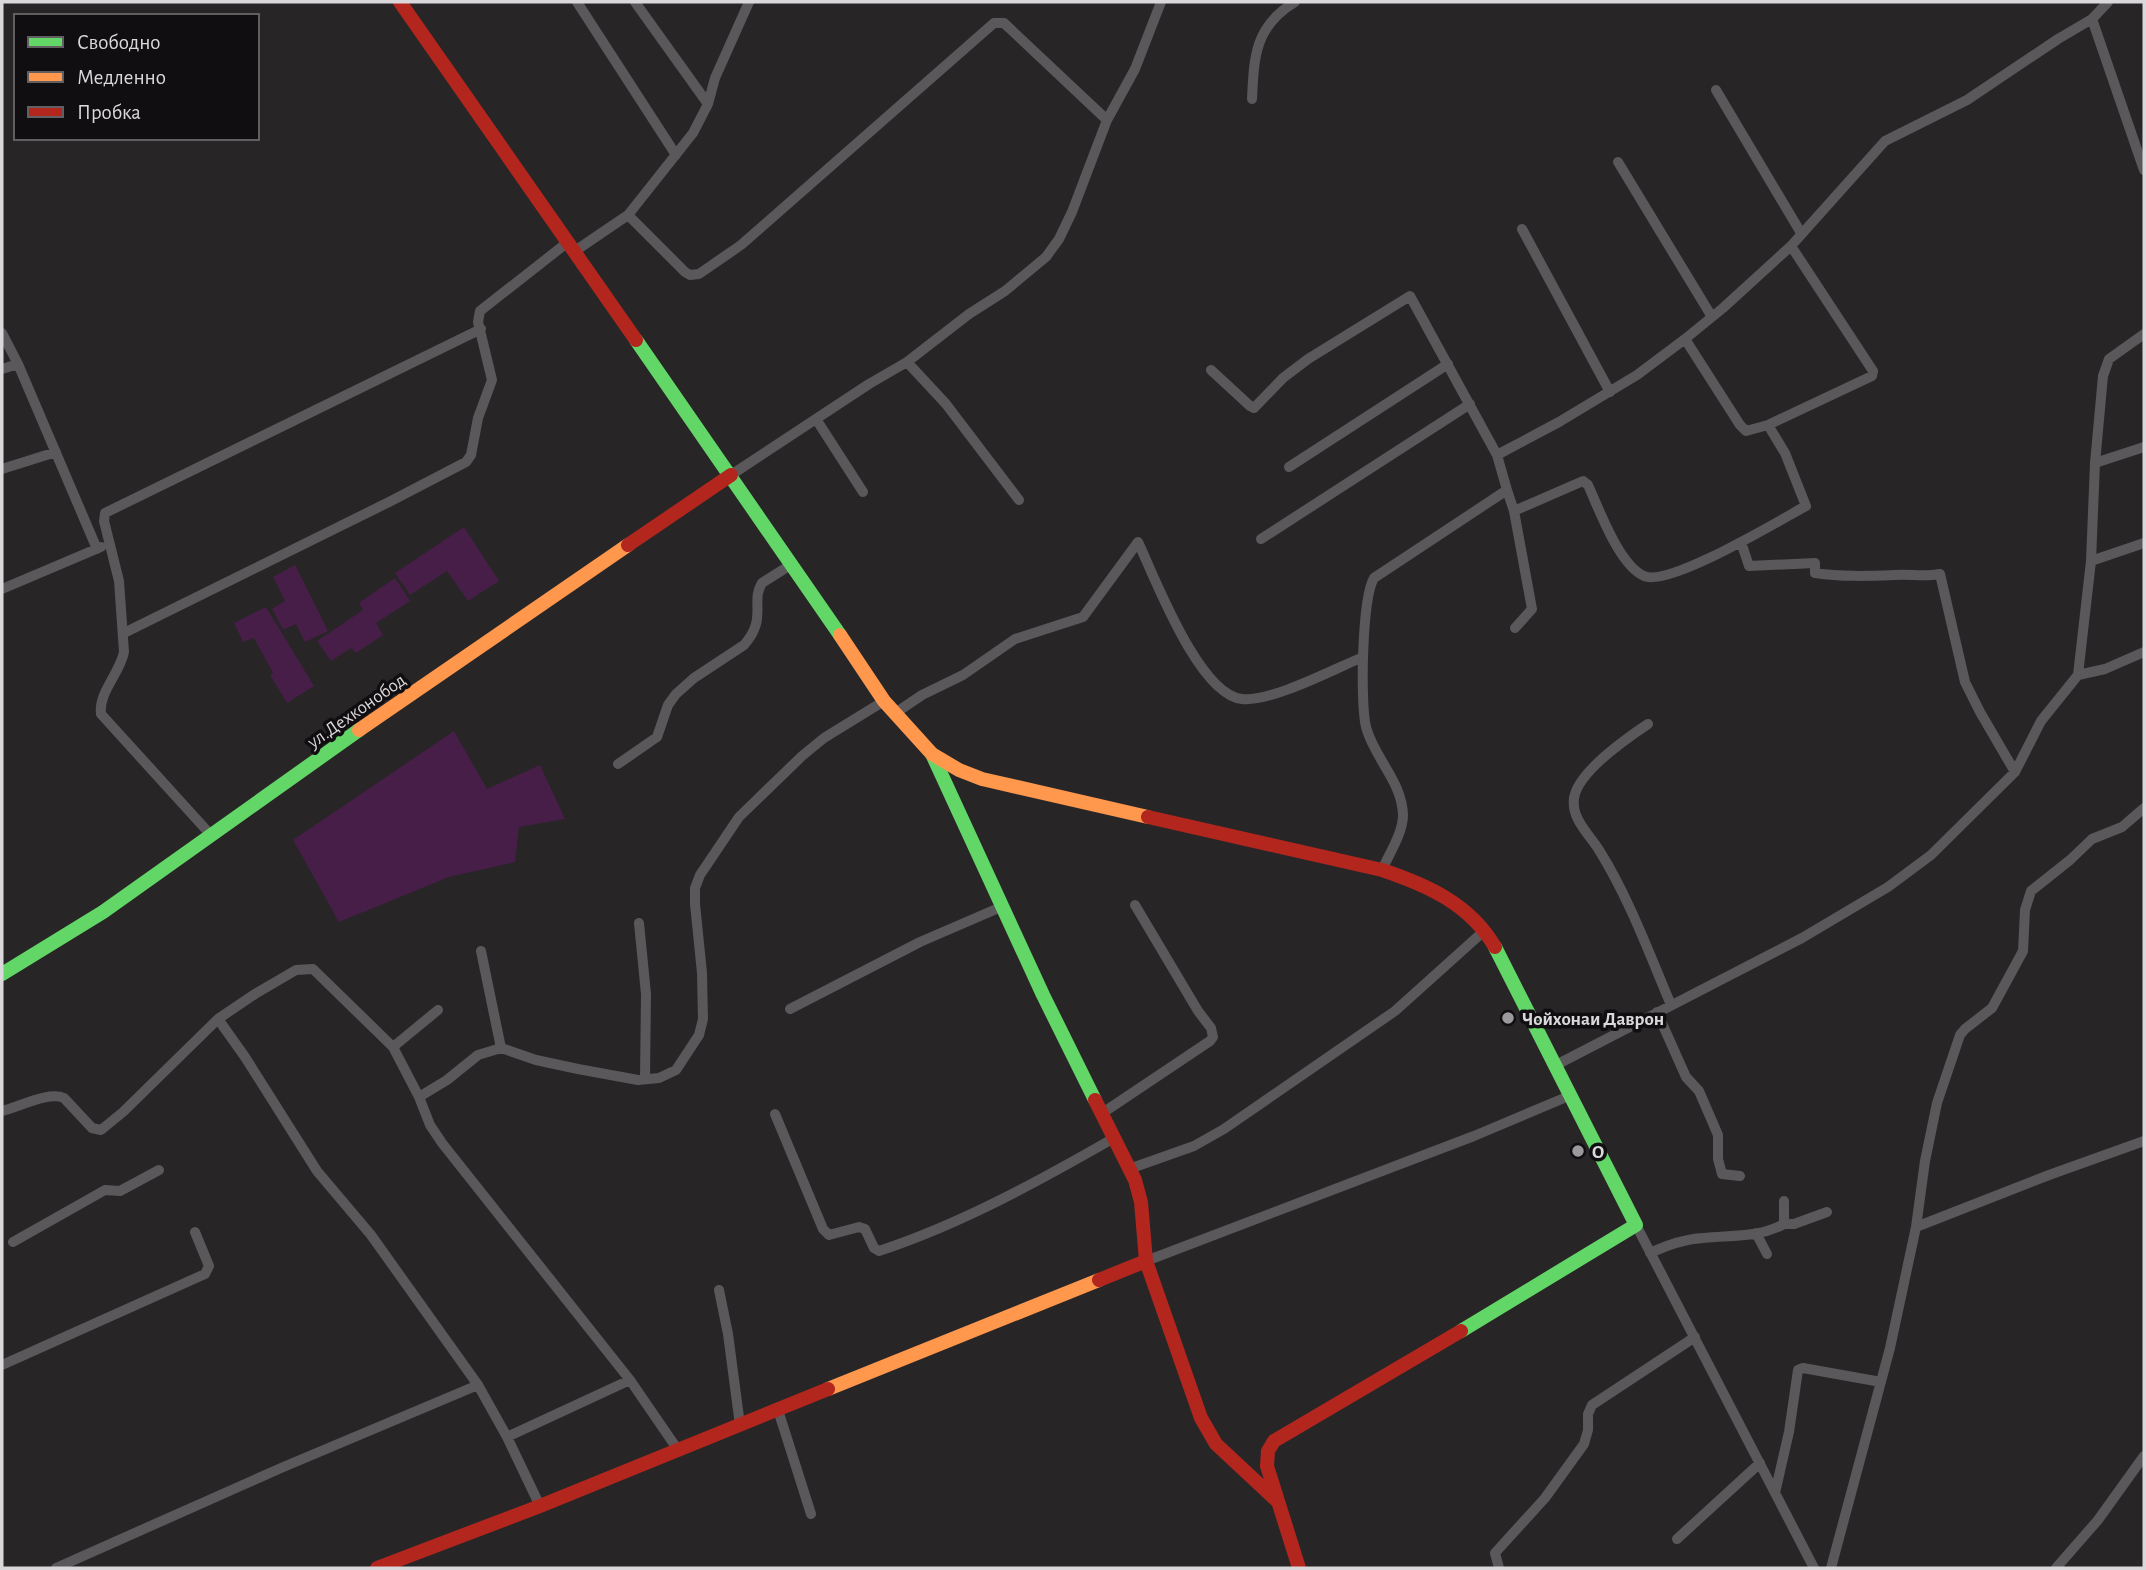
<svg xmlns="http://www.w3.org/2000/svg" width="2146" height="1570" viewBox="0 0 2146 1570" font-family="'Alegreya Sans',sans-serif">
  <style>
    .green { fill: #461e48 }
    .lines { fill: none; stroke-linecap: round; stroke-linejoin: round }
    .street { stroke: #5a585a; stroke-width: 10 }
    .fast { stroke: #63d668; stroke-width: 14 }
    .slow { stroke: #ff974d; stroke-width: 14 }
    .jam { stroke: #b3261e; stroke-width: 14 }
    .poi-dot { fill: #9c999c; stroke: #100e10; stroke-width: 2.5 }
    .labels { text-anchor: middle; stroke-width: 7; stroke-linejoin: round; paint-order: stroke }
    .street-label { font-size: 19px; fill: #dbd8db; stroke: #100e10 }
    .poi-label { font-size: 19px; font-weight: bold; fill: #dbd8db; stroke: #100e10; text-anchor: start }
  </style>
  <rect width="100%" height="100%" fill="#282527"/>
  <path class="green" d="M464 527 499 581 468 601 447 571 410 595 395 573Z
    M295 565 328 631 305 642 296 624 283 630 272 609 285 601 273 577Z
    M395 578 410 601 376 623 383 635 356 653 351 648 331 661 317 641 363 610 359 603Z
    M266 607 314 686 287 703 270 675 273 673 254 638 243 642 234 623Z
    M454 731 487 789 540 765 565 819 519 827 515 862 449 877 339 922 293 840Z"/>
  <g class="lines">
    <path class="street" d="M577 2 676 155
      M635 2 708 104
      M2108 2 2092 19 2144 170
      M1716 90 1801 233
      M1252 99C1254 56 1255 26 1295 2
      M1618 162 1712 317
      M628 215 693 133 708 104 715 78 749 2
      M1522 229 1610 392
      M575 251 628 215 685 272 690 275 699 274 741 245 994 23H1004L1107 120
      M2 333 18 364 97 549
      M1685 339 1740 425 1746 431 1768 425 1872 376 1873 371 1791 246
      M907 362 946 404 1019 500
      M2 369 18 364
      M1211 370 1250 406 1254 408 1283 378 1308 359 1410 296 1497 455 1507 490
      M816 419 863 492
      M1497 455 1559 422 1637 375 1685 339 1723 308 1791 246 1885 141 1967 100 2058 39 2092 19
      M2095 463 2144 447
      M1289 467 1448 364
      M2 469 56 452
      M731 475 869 384 907 362 969 314 1005 291 1046 257 1059 239 1072 212 1107 120 1135 69 1161 2
      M1514 511 1532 609 1515 628
      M1261 539 1470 404
      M1741 542 1749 566 1815 563V573C1842 577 1868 576 1895 575 1911 574 1924 577 1940 574L1965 682 1980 712 2015 772
      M2091 561 2144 543
      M2 589 101 547
      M124 633 389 502 466 462 471 455 478 418 492 380 478 322 480 311 568 242
      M2078 675 2105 669 2144 652
      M894 714 922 695 963 675 1015 639 1083 617 1138 542C1155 578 1199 695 1242 699 1272 702 1334 669 1363 657
      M1648 724C1627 738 1578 772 1574 798 1571 819 1589 834 1599 850 1629 898 1649 953 1671 1005
      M618 764 657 737 668 705 676 694 694 678 744 645C768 618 750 602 762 583L792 564
      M210 834 101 714C98 693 120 673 124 652L119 581 104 521 105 513 481 329
      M1382 870C1389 854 1403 833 1403 815 1402 781 1374 758 1366 727 1360 702 1362 598 1374 578L1507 490 1514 511 1583 481 1588 485C1599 509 1619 565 1644 576 1668 588 1780 520 1806 506L1785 453 1768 425
      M639 923 646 994 645 1079
      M481 951 501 1048
      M790 1009 920 942 1001 907
      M1657 1012 1686 1077 1699 1091 1718 1135V1159L1722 1174 1740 1176
      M218 1019 245 1057 317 1171 371 1235 478 1385 507 1437 540 1506
      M393 1047 438 1010
      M1556 1065 1802 938 1888 887 1931 855 2015 772 2041 721 2078 675 2091 561 2095 463 2103 376 2109 359 2144 334
      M419 1097 447 1080 478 1055 501 1048 536 1060 578 1069 638 1080 659 1078 676 1070 699 1035 703 1019 702 973 695 904V888L700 875 739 817 802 756 824 738 884 701
      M2 1111C19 1107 49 1091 64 1098L92 1128 101 1130 123 1112 218 1019 255 994 296 970 313 969 393 1047 419 1097 430 1125 442 1143 630 1380 678 1450
      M775 1114 823 1229 829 1235 859 1227 865 1229 874 1248 879 1251C961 1224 1039 1181 1114 1138
      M1101 1114 1210 1041 1213 1037 1211 1028 1198 1011 1135 905
      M1129 1169 1194 1146 1224 1129 1395 1011 1484 931
      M1784 1224H1794L1827 1212
      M1636 1225 1814 1568
      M1916 1227 2049 1175 2144 1141
      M1756 1233 1767 1254
      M13 1242 105 1190 120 1191 159 1170
      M1650 1253C1668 1245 1684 1239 1703 1238 1731 1235 1758 1238 1784 1224V1201
      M1146 1261 1474 1136 1569 1096
      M719 1290 728 1334 740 1425
      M2 1365 205 1274 209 1266 195 1232
      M778 1410 811 1514
      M507 1437 630 1380
      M1775 1493 1789 1432 1798 1370 1803 1368 1881 1382
      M1677 1539 1760 1463
      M56 1568 281 1468 478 1385
      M1499 1568 1495 1553 1545 1498 1584 1444 1588 1430V1414L1592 1405 1695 1337
      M1831 1568 1890 1348 1916 1227 1925 1161 1937 1103 1960 1035 1965 1029 1992 1008 2023 951 2025 910 2031 891 2070 860 2092 839 2122 827 2144 808
      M2056 1568 2098 1520 2144 1456"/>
    <path class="fast" d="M636 340 840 635
      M932 754 1043 995 1095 1100
      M2 974 103 912 359 730
      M1461 1331 1636 1225 1495 947"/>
    <path class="slow" d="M840 635 884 701 932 754 959 770 982 779 1148 817
      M359 730 628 545
      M828 1389 1099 1280"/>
    <path class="jam" d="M400 2 636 340
      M628 545 731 475
      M1148 817 1382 870C1427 885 1470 904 1495 947
      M1095 1100 1135 1180 1141 1202 1146 1261
      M1099 1280 1146 1261 1201 1418 1216 1444 1276 1500
      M377 1568 540 1506 828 1389
      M1299 1568 1267 1466 1268 1451 1274 1441 1461 1331"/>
  </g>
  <g class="poi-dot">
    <circle cx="1508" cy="1018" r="7"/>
    <circle cx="1578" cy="1151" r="7"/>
  </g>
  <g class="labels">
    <g class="street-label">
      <text transform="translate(356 710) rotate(-35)" y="7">ул.Дехконобод</text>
    </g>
    <g class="poi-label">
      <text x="1522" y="1025">Чойхонаи Даврон</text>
      <text x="1592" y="1158">O</text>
    </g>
  </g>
  <rect width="2146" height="1570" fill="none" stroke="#dbd8db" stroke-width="7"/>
  <rect x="14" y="14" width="245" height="126" fill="#100e10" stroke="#615f61" stroke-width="2"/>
  <rect x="28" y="37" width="35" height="10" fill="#63d668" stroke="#615f61" stroke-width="2"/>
  <text x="77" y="49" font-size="21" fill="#dbd8db">Свободно</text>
  <rect x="28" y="72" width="35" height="10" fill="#ff974d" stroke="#615f61" stroke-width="2"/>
  <text x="77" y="84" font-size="21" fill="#dbd8db">Медленно</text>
  <rect x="28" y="107" width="35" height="10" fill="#b3261e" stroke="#615f61" stroke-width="2"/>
  <text x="77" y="119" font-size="21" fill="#dbd8db">Пробка</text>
</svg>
